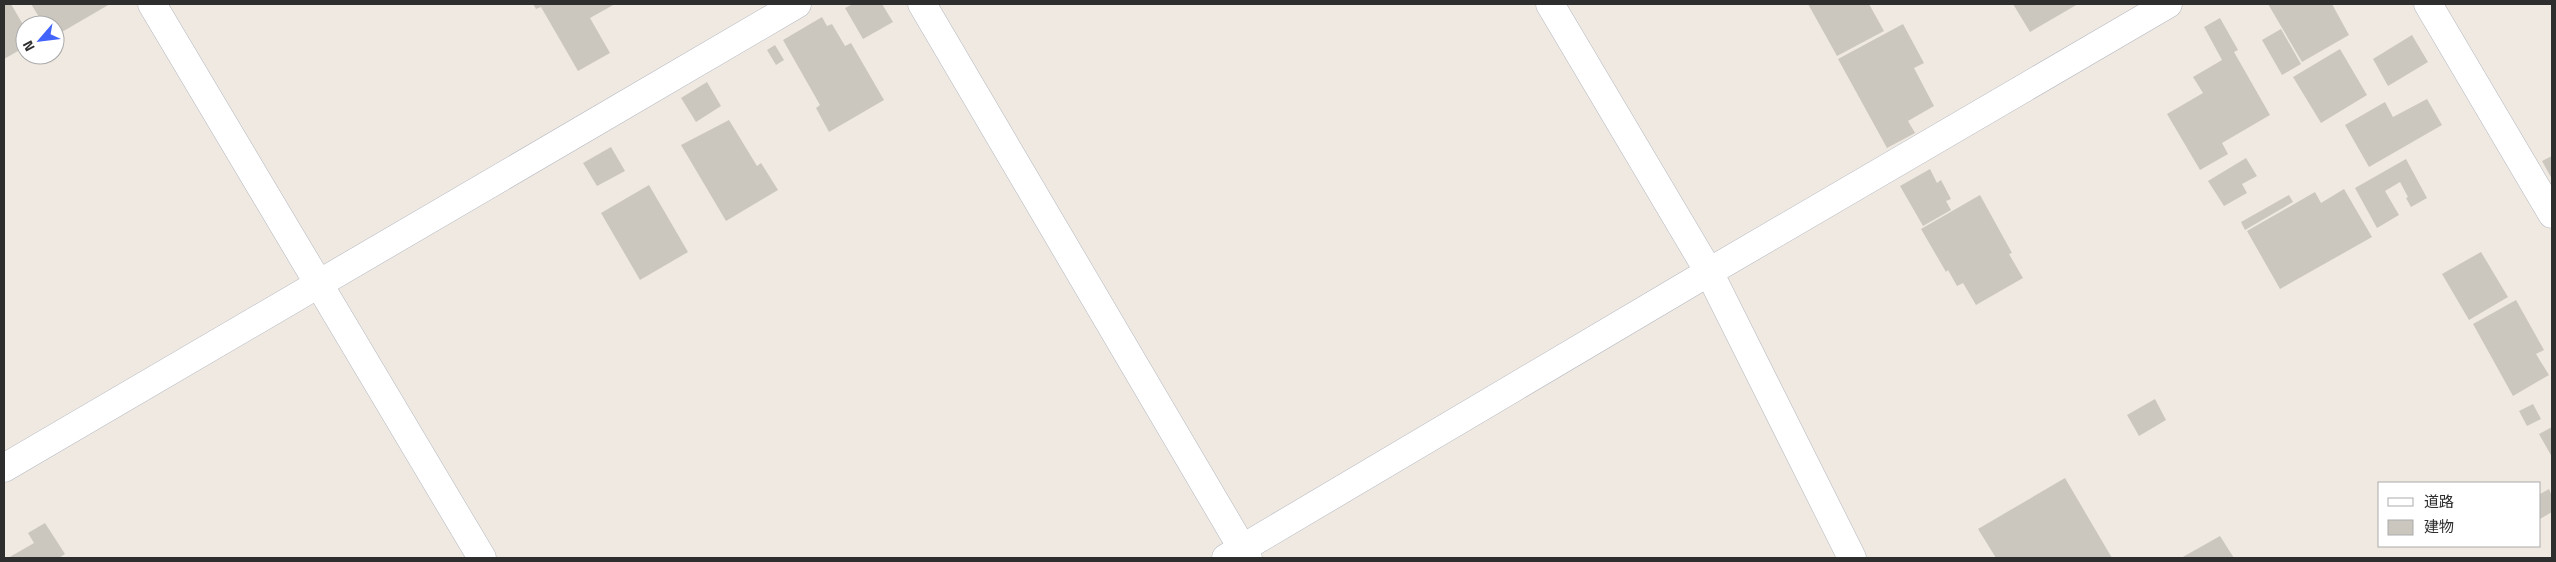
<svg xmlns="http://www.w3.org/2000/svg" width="2556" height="562" viewBox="0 0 2556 562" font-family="'Titillium Web','Noto Sans JP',sans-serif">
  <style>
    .building { fill: #cbc7bf }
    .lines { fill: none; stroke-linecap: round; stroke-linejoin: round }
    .minor-casing { stroke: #b4b7c1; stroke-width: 29 }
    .tertiary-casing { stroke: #b4b7c1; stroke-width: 29 }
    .minor { stroke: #fff; stroke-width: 28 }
    .tertiary { stroke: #fff; stroke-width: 28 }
  </style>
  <rect width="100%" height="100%" fill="#efe9e1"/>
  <path class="building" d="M4 4H11L25 28V47L4 59Z
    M31 4H110L55 36V25H44Z
    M533 4H615L590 18 610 53 578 71 541 7 536 9Z
    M853 4H882L893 22 863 39 845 8Z
    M1808 4H1869L1884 31 1837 56Z
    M2013 4H2078L2030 32Z
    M2268 4H2332L2349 35 2302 62Z
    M822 17 827 26 832 24 845 46 851 43 884 100 829 132 816 108 820 105 783 40Z
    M2220 18 2238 50 2234 52 2270 115 2222 143 2228 154 2200 170 2167 114 2203 93 2193 77 2222 60 2204 27Z
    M1903 24 1924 63 1914 68 1934 106 1908 121 1915 133 1887 148 1838 59Z
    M2281 29 2301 64 2282 75 2262 40Z
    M2412 35 2428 62 2388 86 2373 59Z
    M775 45 784 60 776 65 767 50Z
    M2340 49 2367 95 2321 123 2293 77Z
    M707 82 721 106 696 122 681 98Z
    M2427 99 2442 125 2369 167 2345 125 2385 102 2393 117Z
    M729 120 757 166 761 163 778 190 726 221 681 145Z
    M611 147 625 171 597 186 583 163Z
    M2552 156V179L2542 161Z
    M2246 158 2257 176 2242 184 2247 193 2224 206 2208 181Z
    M2406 159 2427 198 2411 207 2406 198 2408 197 2400 182 2385 191 2399 215 2377 228 2355 188Z
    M1930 169 1937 183 1941 180 1951 199 1946 201 1951 210 1923 226 1900 186Z
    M649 185 688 252 640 280 601 213Z
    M2344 189 2372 237 2280 289 2247 231 2315 192 2321 203Z
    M1980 195 2012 253 2009 254 2023 278 1976 305 1963 283 1957 286 1948 270 1946 272 1921 229Z
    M2289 195 2293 202 2245 230 2241 222Z
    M2481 252 2508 297 2469 320 2442 274Z
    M2516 300 2544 350 2536 354 2549 375 2513 396 2473 324Z
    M2155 399 2166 420 2139 436 2127 415Z
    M2533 404 2541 419 2527 426 2519 411Z
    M2552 427V457L2539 434Z
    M2065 478 2112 558H1996L1978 529Z
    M2549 489 2552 496V512L2540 519V494Z
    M45 523 65 554 59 558H8L34 543 28 533Z
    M2220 536 2234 558H2181Z"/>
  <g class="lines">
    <g class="minor-casing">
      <path id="minor" d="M152 4 482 558
        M922 4 1248 558
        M2428 4 2552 214
        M4 468 797 4
        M1226 558 1709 272 2168 4"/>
    </g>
    <g class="tertiary-casing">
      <path id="tertiary" d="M1550 4 1709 272 1852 558"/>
    </g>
    <use href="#minor" class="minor"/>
    <use href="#tertiary" class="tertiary"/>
  </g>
  <rect width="2556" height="562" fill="none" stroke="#2e2e2e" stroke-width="10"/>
  <rect x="2378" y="482" width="162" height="65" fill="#ffffff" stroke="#ababab"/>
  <rect x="2388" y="498" width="25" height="8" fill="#ffffff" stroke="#ababab"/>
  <text x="2424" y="507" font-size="15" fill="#2e2e2e">道路</text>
  <rect x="2388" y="520" width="25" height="15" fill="#cbc7bf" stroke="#ababab"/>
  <text x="2424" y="532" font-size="15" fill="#2e2e2e">建物</text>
  <g transform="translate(40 40) rotate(242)"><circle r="24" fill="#ffffff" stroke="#ababab"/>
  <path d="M0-4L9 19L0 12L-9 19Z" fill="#4264fb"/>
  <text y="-8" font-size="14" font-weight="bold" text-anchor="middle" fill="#2e2e2e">N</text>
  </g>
</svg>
